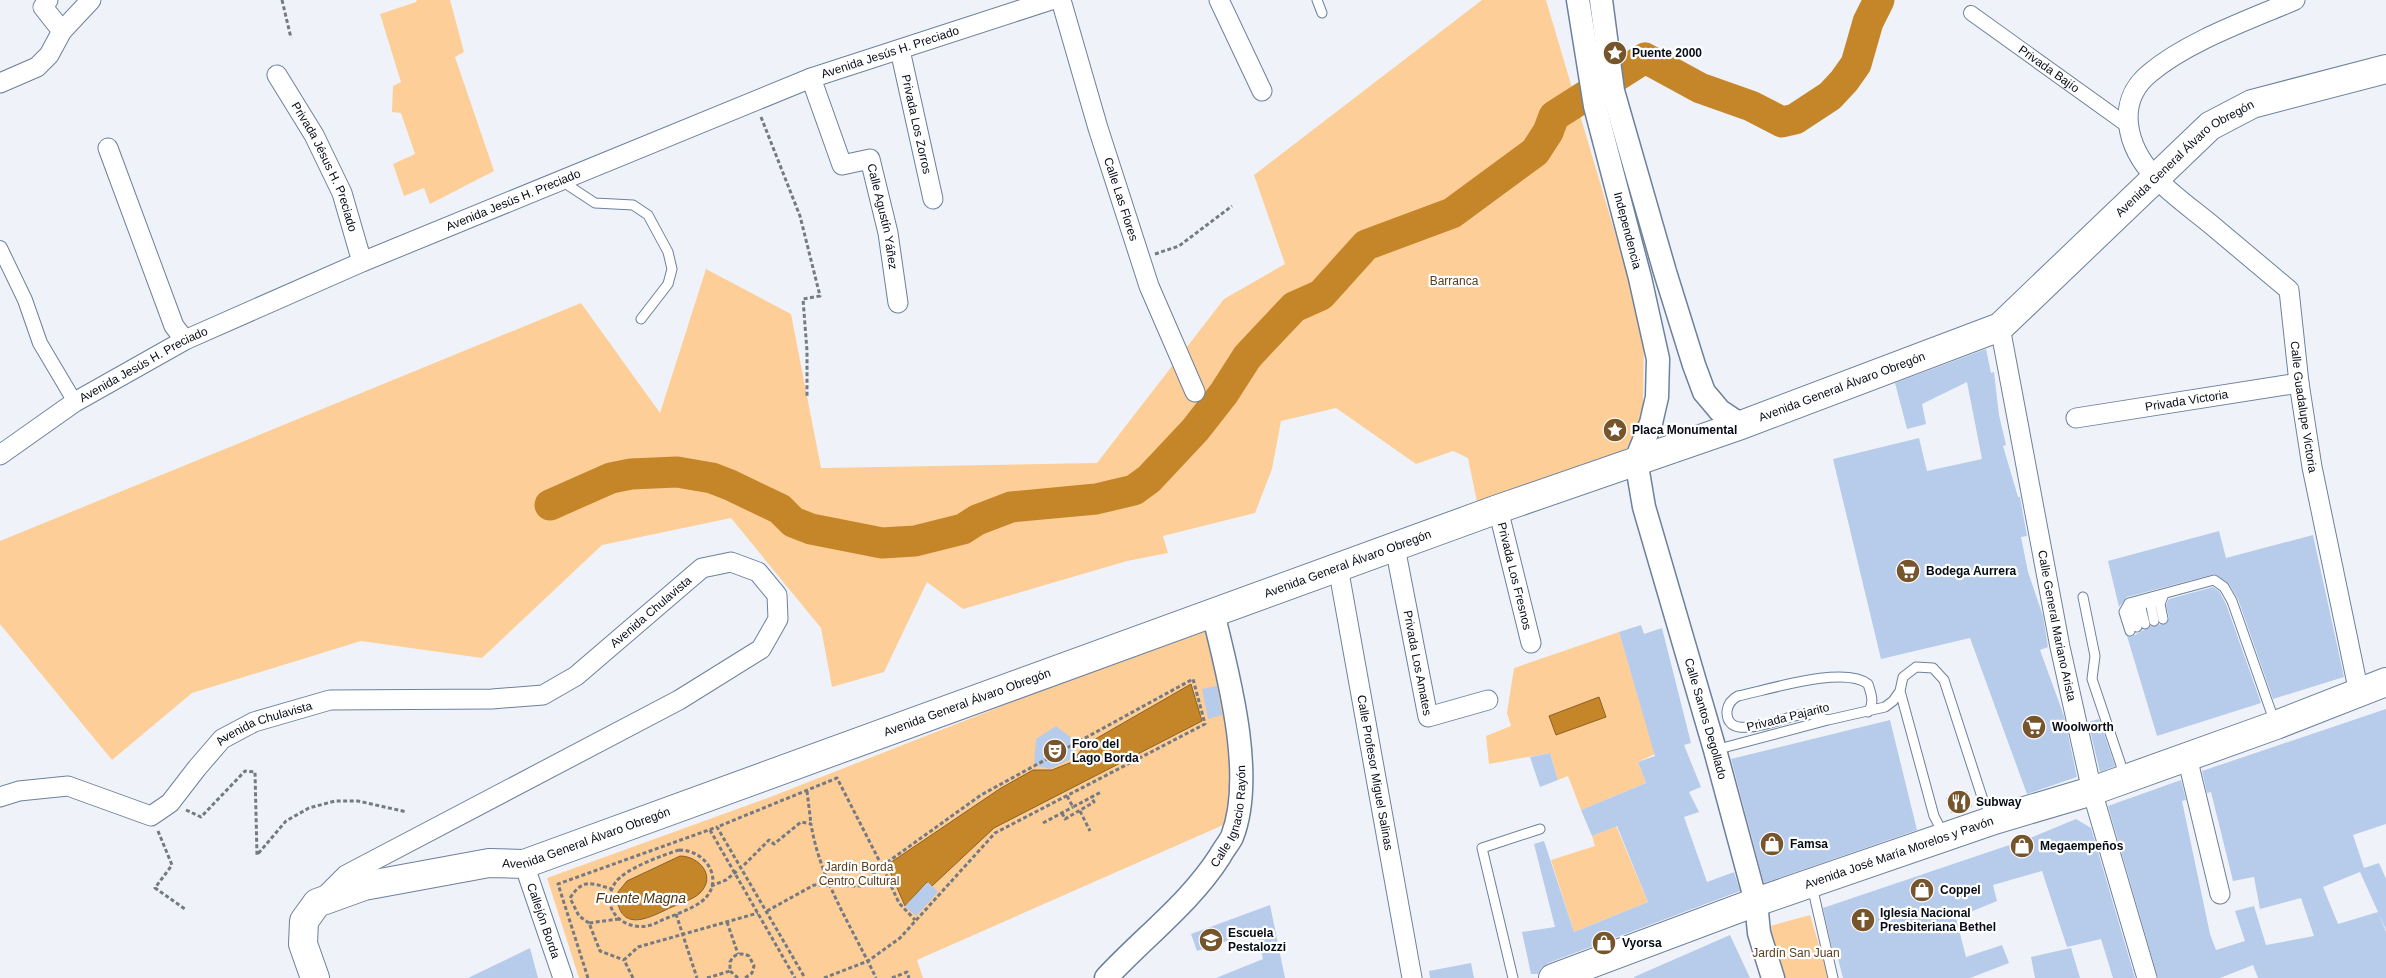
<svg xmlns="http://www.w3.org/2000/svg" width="2386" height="978" viewBox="0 0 2386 978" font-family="Arial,sans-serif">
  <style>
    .green { fill: #fdce97 }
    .water { fill: #c5862a; stroke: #8c6124 }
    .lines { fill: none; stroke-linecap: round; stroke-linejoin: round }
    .river { stroke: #c5862a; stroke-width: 31 }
    .building { fill: #b7cbea; fill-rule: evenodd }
    .service-casing { stroke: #6d809c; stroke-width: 11 }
    .pedestrian-casing { stroke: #6d809c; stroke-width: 16 }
    .minor-casing { stroke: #6d809c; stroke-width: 21 }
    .tertiary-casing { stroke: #6d809c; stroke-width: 25 }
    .primary-casing { stroke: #6d809c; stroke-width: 30 }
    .path { stroke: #757a82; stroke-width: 3; stroke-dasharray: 4 2.5; stroke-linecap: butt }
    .service { stroke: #fff; stroke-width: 9 }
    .pedestrian { stroke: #fff; stroke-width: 14 }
    .minor { stroke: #fff; stroke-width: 19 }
    .tertiary { stroke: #fff; stroke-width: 22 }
    .primary { stroke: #fff; stroke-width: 28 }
    .labels { text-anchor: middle; stroke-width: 4.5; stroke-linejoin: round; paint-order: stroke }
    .street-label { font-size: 12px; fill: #060b16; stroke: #fff }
    .poi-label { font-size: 12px; font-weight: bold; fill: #060b16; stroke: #fff; text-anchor: start }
    .park-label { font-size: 12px; fill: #593e1b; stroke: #fff }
    .water-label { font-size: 14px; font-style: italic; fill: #503511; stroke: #fff }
  </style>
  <rect width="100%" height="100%" fill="#eff3f9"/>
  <path class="green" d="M417 0H450L464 52 455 57 494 171 430 204 424 188 404 196 393 164 415 154 401 113 392 112 393 86 401 82 380 14 416 2Z
    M1482 0H1546L1644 331 1643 405 1637 431 1622 456 1477 502 1468 458 1453 451 1416 464 1336 408 1281 421 1272 469 1255 513 1163 536 1168 553 1127 561 963 609 927 582 884 672 832 687 821 628 731 518 602 545 482 658 361 641 192 693 112 760 0 624V541L581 303 660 413 706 269 791 314 821 468 1097 463 1224 299 1285 264 1254 175Z
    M1213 623 1232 723 1230 822 917 960 923 978H579L547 878 773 796Z
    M1619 632 1655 754 1638 762 1646 783 1581 810 1568 776 1558 780 1550 753 1489 764 1486 736 1511 726 1507 713 1514 668Z
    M1616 826 1648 902 1574 932 1551 860 1595 846 1592 836Z
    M1810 915 1829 978H1778L1763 928Z"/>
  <path class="water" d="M1191 684 1202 721 994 828 932 886 927 882 905 906 887 865 1001 788 1033 770H1052L1072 762 1085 745Z
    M1599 697 1606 717 1556 735 1549 716Z
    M680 856C699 856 717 876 700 893 694 899 681 903 672 907 652 916 623 934 617 900L618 892 627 881Z"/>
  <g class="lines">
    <path class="river" d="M550 505 611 478 631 474 677 472 712 478 730 485 780 509 793 522 811 529 882 543 915 541 963 529 977 520 1011 507 1096 499 1134 490 1149 479 1195 430 1224 393 1247 357 1259 344 1294 307 1321 295 1366 245 1452 213 1535 152 1548 132 1554 116 1645 58 1700 88 1751 106 1782 122 1795 119 1830 96 1844 81 1856 64 1868 22 1879 0"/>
  </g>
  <path class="building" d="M1986 349 1991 373 1994 372 1999 415 2006 445 2003 446 2018 497H2020L2027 536 2021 537 2028 572 2043 616 2048 647 2040 650 2064 716 2077 777 2027 794 1970 638 1881 659 1833 459 1919 438 1927 471 1982 459 1967 382 1922 404 1926 424 1907 429 1895 383Z
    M2219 531 2226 558 2313 535 2344 677 2273 699 2238 599 2229 584 2215 574 2127 597 2119 607 2108 561Z
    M2213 587 2219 591 2226 604 2261 703 2157 736 2127 636 2131 637 2151 626 2167 623 2169 618 2166 605 2169 599Z
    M1641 625 1644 634 1662 628 1691 743 1684 745 1701 787 1689 792 1699 812 1684 817 1707 882 1734 872 1740 891 1548 963 1541 968 1538 974H1531L1522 932 1555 927 1534 844 1544 841 1574 932 1648 902 1617 826 1592 836 1581 810 1646 783 1638 762 1655 756 1619 632Z
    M1217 686 1222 715 1208 719 1202 689Z
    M2386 709V824L2353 835 2364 868 2379 863 2386 879V930L2378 912 2386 932V978H2258L2253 965 2220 978H2158L2108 806 2181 780 2186 800 2182 801 2210 934 2216 950 2245 941 2235 911 2254 906 2266 945 2314 936 2301 898 2260 909 2254 877 2233 881 2211 792 2207 793 2202 771ZM2360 872 2378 912 2338 924 2323 887Z
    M2099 719 2115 766 2100 772 2088 722Z
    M1890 720 1917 830 1764 883 1731 759Z
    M1056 726 1078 743 1073 758 1050 769 1034 765 1036 739Z
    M1550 753 1558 780 1540 787 1530 757Z
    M1967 791 1972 807 1951 813 1946 798Z
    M2076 819 2091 828 2135 978H2113L2101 939 2067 947 2042 871 1993 885 1997 901 1956 918 1966 957 2002 945 2009 963 1970 978H1843L1836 951 1833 952 1823 908 2030 838Z
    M928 882 938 892 916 916 905 906Z
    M1270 905 1285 978H1216L1263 959 1257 931 1197 951 1191 934Z
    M1730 935 1750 978H1634V977Z
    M530 948 538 978H468Z
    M2071 948 2080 978H2035L2031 957Z
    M1471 963 1474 978H1430L1429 971Z"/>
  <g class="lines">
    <g class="service-casing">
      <path id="service" d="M1317 0 1322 13
        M560 180 595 203 633 205 648 215 668 252 672 269 668 284 641 319
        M2083 597 2095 656 2092 679 2125 777
        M2163 619 2160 604 2164 594
        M2154 621 2151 606 2155 596
        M2145 624 2141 608 2146 599
        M2137 627 2133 610 2138 601
        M2130 631 2124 612 2129 603 2214 580 2224 587 2232 601 2275 723
        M1828 720C1821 718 1813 714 1805 714 1789 714 1725 746 1727 711 1728 704 1732 699 1738 696 1768 690 1844 665 1868 684 1871 694 1875 702 1868 712
        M1715 750 1828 720 1885 707 1893 701 1900 691
        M1944 835 1934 816 1900 691 1903 677 1916 667 1933 668 1944 680 1983 800 1993 817
        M1812 886 1833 978
        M1513 978 1482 848 1540 829"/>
    </g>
    <g class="pedestrian-casing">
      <g id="pedestrian">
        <path id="s1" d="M1971 13 2127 125"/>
        <path d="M0 248 25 300 40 343 75 402"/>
      </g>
    </g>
    <g class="minor-casing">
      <g id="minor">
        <path d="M48 0 43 7 62 31"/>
        <path id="s2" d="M1061 0 1098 128 1149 286 1195 392"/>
        <path d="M1219 0 1262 91"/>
        <path id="s3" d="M2295 0C2249 20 2188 41 2150 73 2114 102 2127 148 2156 178 2173 196 2195 211 2214 227 2239 248 2264 269 2289 290L2299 383 2312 467 2359 693"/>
        <path id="s4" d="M900 50 933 199"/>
        <path id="s5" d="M277 75 314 135 342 193 362 262"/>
        <path id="s6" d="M811 78 842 165 870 159 888 233 898 303"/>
        <path d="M0 83 37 67 49 55 62 31 91 0"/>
        <path d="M108 148 174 326 185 340"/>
        <path id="s7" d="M2000 327 2060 647 2092 791 2147 978"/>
        <path id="s8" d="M2076 418 2299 383"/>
        <path id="s9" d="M0 455 75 402 185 340 362 262 811 78 1051 0"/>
        <path id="s10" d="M1498 509 1531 643"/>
        <path id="s11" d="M1395 547 1428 717 1488 700"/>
        <path id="s12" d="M1338 567 1412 978"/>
        <path d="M2187 757 2220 894"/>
        <path id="s13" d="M0 797 19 791 68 786 151 816 170 803 197 768 222 739 254 722 330 700 492 699 543 695 576 676 702 568 731 562 758 572 777 595 778 619 761 649 679 700 346 875 324 897"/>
        <path id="s14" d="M524 864 563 978"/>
      </g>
    </g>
    <g class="tertiary-casing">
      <g id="tertiary">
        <path id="s15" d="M1578 0 1595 106 1640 278 1658 359 1657 397 1651 423 1636 460 1644 507 1715 750 1756 902 1759 933 1773 978"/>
        <path d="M1601 0 1613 91 1665 272 1694 365 1704 392 1720 411 1741 425"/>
        <path id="s16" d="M1106 978C1144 937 1190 903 1220 856 1223 850 1229 843 1232 837 1256 776 1228 674 1213 613"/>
      </g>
    </g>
    <g class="primary-casing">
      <g id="primary">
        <path id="s17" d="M315 978 303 944 304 921 317 903 364 886 489 863 524 864 1498 509 1741 425 2000 327 2210 126 2252 104 2386 69"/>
        <path id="s18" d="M1553 978 1756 902 1994 820 2092 791 2276 725 2386 682"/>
      </g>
    </g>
    <path class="path" d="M282 0 291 38
      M761 117 800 216 820 296 803 299 807 351V397
      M1155 254 1179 246 1232 206
      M807 791 811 824
      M1067 796 1073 807 1101 792
      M186 810 201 817 245 771 255 772 257 855 286 821 309 808 335 801H358L407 812
      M1080 811 1090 831
      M1062 813 1065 819 1094 802 1091 797
      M1043 823 1073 807
      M710 830 795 978
      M158 831 172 865 155 888 185 909
      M679 850C708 850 726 883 701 902 688 911 670 916 656 923 629 936 597 911 615 883 624 869 663 855 679 850Z
      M744 865 769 840 774 844 801 822 811 824C820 880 852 927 876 978
      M711 886 726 880 737 871
      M767 911 814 885 861 886 882 866 837 778 717 827 805 978
      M676 914 697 978
      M619 919 589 923 600 951 624 960
      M727 922 738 954
      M589 923 579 916 570 898C583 878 591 883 612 889
      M588 978 558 884 717 827
      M633 978 624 960 638 947 758 913
      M707 978 730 971
      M738 978 730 971V962C734 954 740 952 749 956L754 966 752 973 745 978
      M824 978 868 961 900 938 995 833 1205 724 1193 679 981 795 882 866 899 903 915 920
      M892 978 907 972 909 978"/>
    <use href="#service" class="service"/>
    <use href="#pedestrian" class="pedestrian"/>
    <use href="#minor" class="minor"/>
    <use href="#tertiary" class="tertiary"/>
    <use href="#primary" class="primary"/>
  </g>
  <defs>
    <g id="sight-disc" transform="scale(1.25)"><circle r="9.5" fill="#76552c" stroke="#fff"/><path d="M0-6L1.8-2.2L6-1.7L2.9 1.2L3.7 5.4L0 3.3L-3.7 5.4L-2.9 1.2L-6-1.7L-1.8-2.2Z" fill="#fff"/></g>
    <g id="supermarket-disc" transform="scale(1.25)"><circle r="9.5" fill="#76552c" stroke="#fff"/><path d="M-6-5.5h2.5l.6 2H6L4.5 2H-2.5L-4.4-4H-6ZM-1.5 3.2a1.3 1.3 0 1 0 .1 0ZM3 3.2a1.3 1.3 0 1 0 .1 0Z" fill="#fff"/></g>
    <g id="theatre-disc" transform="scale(1.25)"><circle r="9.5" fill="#76552c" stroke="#fff"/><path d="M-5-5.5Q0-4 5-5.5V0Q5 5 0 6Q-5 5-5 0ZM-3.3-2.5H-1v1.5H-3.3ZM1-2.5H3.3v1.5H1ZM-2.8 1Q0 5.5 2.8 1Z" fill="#fff"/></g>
    <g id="restaurant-disc" transform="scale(1.25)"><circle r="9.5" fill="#76552c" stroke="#fff"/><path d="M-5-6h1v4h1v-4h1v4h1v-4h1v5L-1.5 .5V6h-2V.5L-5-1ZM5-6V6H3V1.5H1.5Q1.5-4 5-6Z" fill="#fff"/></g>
    <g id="shop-disc" transform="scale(1.25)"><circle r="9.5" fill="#76552c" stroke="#fff"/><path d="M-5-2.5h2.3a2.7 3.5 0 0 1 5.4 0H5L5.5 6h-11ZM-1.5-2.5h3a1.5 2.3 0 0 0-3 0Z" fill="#fff"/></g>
    <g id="church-disc" transform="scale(1.25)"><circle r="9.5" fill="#76552c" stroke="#fff"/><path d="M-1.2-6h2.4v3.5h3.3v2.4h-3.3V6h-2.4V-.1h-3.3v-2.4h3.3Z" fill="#fff"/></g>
    <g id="school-disc" transform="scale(1.25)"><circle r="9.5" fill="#76552c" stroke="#fff"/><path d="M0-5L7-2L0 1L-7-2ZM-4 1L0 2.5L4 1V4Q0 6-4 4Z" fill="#fff"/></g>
  </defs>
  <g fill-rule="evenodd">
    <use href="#sight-disc" x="1615" y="53"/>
    <use href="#sight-disc" x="1615" y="430"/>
    <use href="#supermarket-disc" x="1908" y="571"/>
    <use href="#supermarket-disc" x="2034" y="727"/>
    <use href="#theatre-disc" x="1055" y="751"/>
    <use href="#restaurant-disc" x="1959" y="802"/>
    <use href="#shop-disc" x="1772" y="844"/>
    <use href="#shop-disc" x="2022" y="846"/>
    <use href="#shop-disc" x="1922" y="890"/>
    <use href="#church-disc" x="1863" y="920"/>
    <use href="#school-disc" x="1211" y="940"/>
    <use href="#shop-disc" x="1604" y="943"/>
  </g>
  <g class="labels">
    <g class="street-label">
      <text dy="4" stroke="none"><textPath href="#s9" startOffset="980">Avenida Jesús H. Preciado</textPath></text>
      <text dy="4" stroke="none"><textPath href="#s1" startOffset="96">Privada Bajío</textPath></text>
      <text dy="4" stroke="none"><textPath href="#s4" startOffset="76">Privada Los Zorros</textPath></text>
      <text dy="4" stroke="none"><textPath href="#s17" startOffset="2115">Avenida General Álvaro Obregón</textPath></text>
      <text dy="4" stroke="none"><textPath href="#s5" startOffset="104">Privada Jésus H. Preciado</textPath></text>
      <text dy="4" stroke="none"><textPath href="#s2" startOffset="208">Calle Las Flores</textPath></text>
      <text dy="4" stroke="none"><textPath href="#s9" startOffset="575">Avenida Jesús H. Preciado</textPath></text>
      <text dy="4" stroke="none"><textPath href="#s6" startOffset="180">Calle Agustín Yáñez</textPath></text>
      <text dy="4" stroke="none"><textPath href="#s15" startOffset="236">Independencia</textPath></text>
      <text dy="4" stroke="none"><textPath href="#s9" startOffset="170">Avenida Jesús H. Preciado</textPath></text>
      <text dy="4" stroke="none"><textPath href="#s17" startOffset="1695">Avenida General Álvaro Obregón</textPath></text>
      <text dy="4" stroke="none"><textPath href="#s8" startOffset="112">Privada Victoria</textPath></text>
      <text dy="4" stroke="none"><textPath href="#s3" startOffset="574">Calle Guadalupe Victoria</textPath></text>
      <text dy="4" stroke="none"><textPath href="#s17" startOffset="1170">Avenida General Álvaro Obregón</textPath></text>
      <text dy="4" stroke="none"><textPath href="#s10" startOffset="69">Privada Los Fresnos</textPath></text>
      <text dy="4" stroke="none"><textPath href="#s13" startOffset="728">Avenida Chulavista</textPath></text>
      <text dy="4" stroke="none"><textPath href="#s7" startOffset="304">Calle General Mariano Arista</textPath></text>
      <text dy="4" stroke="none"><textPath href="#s11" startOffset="118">Privada Los Amates</textPath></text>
      <text dy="4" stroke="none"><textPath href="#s17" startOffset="765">Avenida General Álvaro Obregón</textPath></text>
      <text transform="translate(1788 717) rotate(-14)" y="4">Privada Pajarito</text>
      <text dy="4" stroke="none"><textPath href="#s15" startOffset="741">Calle Santos Degollado</textPath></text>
      <text dy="4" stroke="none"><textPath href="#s13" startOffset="308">Avenida Chulavista</textPath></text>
      <text dy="4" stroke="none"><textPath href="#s12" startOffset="209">Calle Profesor Miguel Salinas</textPath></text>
      <text dy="4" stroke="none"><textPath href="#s16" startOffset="209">Calle Ignacio Rayón</textPath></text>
      <text dy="4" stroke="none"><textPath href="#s17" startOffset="360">Avenida General Álvaro Obregón</textPath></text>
      <text dy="4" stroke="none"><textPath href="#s18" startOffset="368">Avenida José María Morelos y Pavón</textPath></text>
      <text dy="4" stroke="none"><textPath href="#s14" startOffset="60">Callejón Borda</textPath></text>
    </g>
    <g class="poi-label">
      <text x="1632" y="57">Puente 2000</text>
      <text x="1632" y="434">Placa Monumental</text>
      <text x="1926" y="575">Bodega Aurrera</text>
      <text x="2052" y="731">Woolworth</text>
      <text x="1072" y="748">Foro del<tspan x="1072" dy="14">Lago Borda</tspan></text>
      <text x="1976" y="806">Subway</text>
      <text x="1790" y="848">Famsa</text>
      <text x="2040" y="850">Megaempeños</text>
      <text x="1940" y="894">Coppel</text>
      <text x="1880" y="917">Iglesia Nacional<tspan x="1880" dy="14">Presbiteriana Bethel</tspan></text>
      <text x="1228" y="937">Escuela<tspan x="1228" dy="14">Pestalozzi</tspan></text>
      <text x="1622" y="947">Vyorsa</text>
    </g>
    <g class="park-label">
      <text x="1454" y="285">Barranca</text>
      <text x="859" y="871">Jardín Borda<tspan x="859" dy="14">Centro Cultural</tspan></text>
      <text x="1796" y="957">Jardín San Juan</text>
    </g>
    <g class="water-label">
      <text x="641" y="903">Fuente Magna</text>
    </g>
  </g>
</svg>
